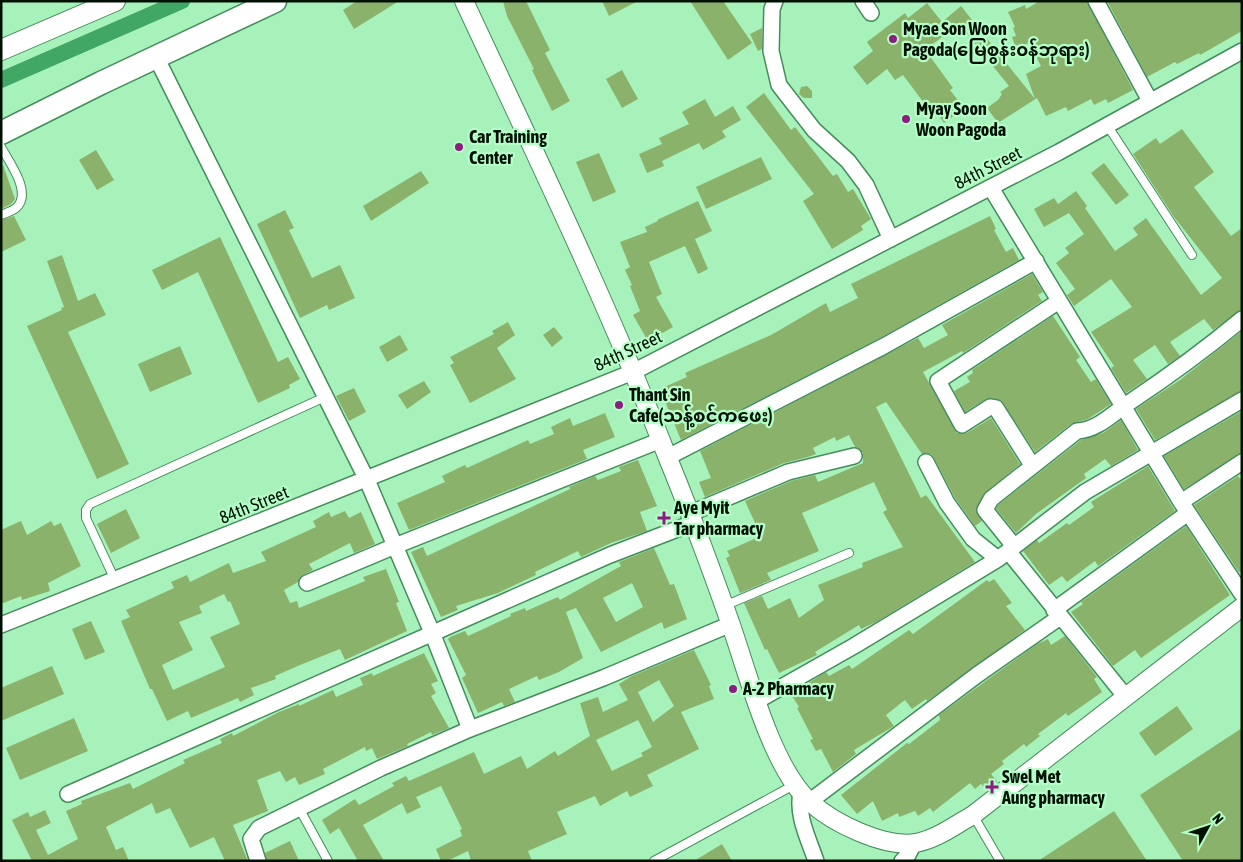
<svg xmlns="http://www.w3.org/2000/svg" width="1243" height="862" viewBox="0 0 1243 862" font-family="'Asap Condensed','Noto Sans Myanmar',sans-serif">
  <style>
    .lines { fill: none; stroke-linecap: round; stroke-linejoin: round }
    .canal { stroke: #40a764; stroke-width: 16 }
    .building { fill: #8bb26b; fill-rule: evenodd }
    .service-casing { stroke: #448d5b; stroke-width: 10 }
    .minor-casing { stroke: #448d5b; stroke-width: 18 }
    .tertiary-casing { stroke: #448d5b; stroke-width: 20 }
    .secondary-casing { stroke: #448d5b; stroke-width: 22 }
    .primary-casing { stroke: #448d5b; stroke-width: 25 }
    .service { stroke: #fff; stroke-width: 8 }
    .minor { stroke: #fff; stroke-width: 15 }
    .tertiary { stroke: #fff; stroke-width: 18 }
    .secondary { stroke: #fff; stroke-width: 20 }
    .primary { stroke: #fff; stroke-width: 22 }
    .poi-dot { fill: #8c1e82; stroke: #b4ffc7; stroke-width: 2 }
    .labels { text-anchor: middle; stroke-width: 4.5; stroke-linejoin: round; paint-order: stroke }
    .poi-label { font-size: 18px; font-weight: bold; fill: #001104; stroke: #b4ffc7; text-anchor: start }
    .street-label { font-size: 18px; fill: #001104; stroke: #b4ffc7 }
  </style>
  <rect width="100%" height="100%" fill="#a7f2bb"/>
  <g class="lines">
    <path class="canal" d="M1 80 182 1"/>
  </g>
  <path class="building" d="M357 1H399L354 29 343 10Z
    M503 1H526L550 50 545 53 570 101 552 111 532 70 534 69 507 16Z
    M602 1H638L609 16Z
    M690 1H723L752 43 728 60Z
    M1040 1H1087L1133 90 1108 103 1106 99 1094 105 1091 99 1068 111 1066 107 1046 116 1037 98 998 123 987 108 998 100 1002 94 1000 92 1009 86 959 24 929 47 933 52 929 55 953 88 950 90 964 108 944 123 930 104 927 107 903 75 895 80 887 69 867 85 853 67 873 51 867 42 905 13 908 18 927 3 942 22 961 6 1035 99 1026 74 1041 66 1029 43 1016 48 1012 37 1016 36 1013 28 1015 27 1008 12 1025 5 1026 9Z
    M1107 1H1242V31L1200 55 1199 53 1177 64 1175 62 1147 77Z
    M762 28V49L758 51 750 34Z
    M622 70 638 99 622 108 606 79Z
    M807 86 812 91V98H804L799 94 801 87Z
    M764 93 791 130 795 127 833 176 837 174 848 192 853 189 871 219 861 226 863 230 832 249 803 201 814 194 746 107Z
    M705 99 715 117 733 106 741 120 722 131 726 137 703 150 699 143 662 161 664 166 647 173 639 154 662 144 659 138 689 124 682 112Z
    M1182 129 1214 172 1194 187 1231 236 1242 228V310L1213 330 1204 319 1170 342 1180 356 1168 364 1155 345 1133 360 1147 379 1126 393 1111 368 1114 366 1091 332 1132 307 1111 279 1074 306 1067 295 1075 289 1056 263 1069 253 1065 248 1084 234 1069 213 1044 227 1034 209 1054 198 1058 204 1076 191 1087 206 1085 208 1115 251 1138 235 1133 228 1146 218 1201 295 1222 278 1174 217 1133 154 1156 138 1160 144Z
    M96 150 114 180 97 190 79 160Z
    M599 153 616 192 593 202 576 162Z
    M761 157 772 179 706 209 696 187Z
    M1104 163 1129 195 1116 205 1091 173Z
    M1 165H3L15 199 11 204 1 209Z
    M421 171 429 183 371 221 363 206Z
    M698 201 712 231 695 239 708 269 698 274 685 246 649 262 662 294 656 297 673 327 648 341 633 315 640 311 630 286 632 285 625 270 630 267 620 242 647 232 645 227 658 221 657 220Z
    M285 210 294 228 289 230 312 278 340 265 355 298 329 310 327 305 300 318 257 224Z
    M14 216 26 240 1 252V220Z
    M990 216 996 229 994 230 1006 252 1013 248 1019 260 880 338 681 440 660 389 687 377 685 373 771 335 826 303 830 312 858 298 851 284Z
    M220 237 278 362 288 357 300 379 289 385 290 388 258 403 198 272 162 290 152 270Z
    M62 255 78 301 95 293 106 315 68 332 129 464 97 479 27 326 62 310 61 308 64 307 47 261Z
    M1032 274 1043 292 1038 295 1042 301 963 353 962 351 923 372 957 433H967L991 418 1020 464 983 495 976 510 982 521 975 526 955 498 934 458 931 454H922L886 402 876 407 921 498 926 495 975 562 876 622 861 629 859 625 815 652 817 655 779 673 767 649 765 650 744 603 762 596 768 609 790 598 799 618 824 600 818 585 863 567 862 563 903 547 883 512 887 510 874 482 802 513 819 551 767 573 771 580 740 593 726 558 730 556 727 551 761 536 745 501 791 481 815 475 818 482 863 463V453L855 447 849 435 836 441 835 437 813 448 816 454 808 457 784 463 705 497 699 482 711 478 700 451 918 338 924 348 948 335 942 325Z
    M1053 316 1080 357 1076 360 1091 382 1096 379 1111 404 1088 419 1071 424 1035 452 1001 400 986 399 965 412 954 391 970 382 967 377 973 373 972 370Z
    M508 322 515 335 497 348 516 379 470 403 450 365 454 363 450 357 494 334 492 331Z
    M554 327 563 338 552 347 543 335Z
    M1242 331V391L1155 440 1136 409 1180 380Z
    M400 335 408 350 387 362 379 347Z
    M180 346 192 374 150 392 138 364Z
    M424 381 431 392 407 409 398 395Z
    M354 388 366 412 349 421 336 396Z
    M1242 411V453L1184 489 1164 456Z
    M605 413 615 437 583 450 587 459 409 530 397 503 445 482 442 476 465 465 467 468 528 440 530 444 554 434 551 427 570 418 573 426Z
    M1121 420 1138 450 1111 466 1105 459 1084 474 1086 478 1036 514 1016 533 996 509 998 505 1081 440 1103 433Z
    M638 460 657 506 640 512 647 531 611 543 581 557 578 551 535 572 536 575 498 593 456 606 458 610 441 617 411 552 423 547 427 556 570 489 569 487 595 476 598 480 621 471 619 467Z
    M1148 466 1175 511 1098 566 1095 561 1067 582 1062 576 1049 585 1023 551 1037 540 1039 543 1067 523 1069 525 1094 507 1091 502Z
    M1238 476 1242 481V571L1239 572 1194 505Z
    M126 509 140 538 111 553 97 524Z
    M345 511 349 518 361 512 375 544 354 553 350 543 309 564 313 570 303 575 298 582 284 590 290 603 297 601 299 608 365 581 363 577 386 569 399 602 396 603 407 631 345 660 340 649 300 665 275 676 276 679 251 688 254 695 240 702 238 698 191 718 188 711 167 721 152 689H150L121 621 130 617 126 610 174 588 171 582 187 575 190 582 229 563 233 573 266 561 261 552 316 527 313 521 329 512 331 517ZM224 594 228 602 230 601 240 624 210 637 225 667 173 690 162 665 193 650 179 622 202 613 199 606Z
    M21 521 27 535 51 521 54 526 61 523 81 566 48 583 50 591 22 600 21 596 1 604V530Z
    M1186 526 1230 595 1141 658 1135 650 1113 666 1071 612 1083 604 1081 602Z
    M654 548 670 585 674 584 687 619 664 629 662 622 601 652 576 608 566 612 583 658 559 672 539 680 537 676 509 689 515 702 504 706 502 702 478 713 462 678 466 675 448 639 450 637 465 631 468 636 511 616 510 614 525 608 526 611 558 597 560 600 621 566 619 562ZM632 583 643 607 616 622 603 598Z
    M994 579 1012 603 1006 606 1025 630 927 701 926 699 912 709 905 700 886 715 894 726 854 750 856 754 833 772 821 749 816 751 810 740 813 739 797 708 799 707 791 694 826 672 829 676 849 665 852 669 909 630 913 634 987 580 989 582Z
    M91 621 105 652 85 660 72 629Z
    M1065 636 1097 677 1094 679 1102 692 1068 716 1066 713 1038 734 1040 736 1026 747 1024 744 1002 761 1004 764 991 774 997 781 987 790 981 784 975 789 970 783 933 812 930 808 918 816 915 811 899 817 898 813 882 821 873 801 857 814 841 795 907 743 909 744 940 720 939 715 983 683 1037 644 1048 639 1051 645Z
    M694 650 711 685 709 686 714 699 681 712 699 749 647 775 653 786 630 797 627 791 600 806 595 796 557 812 567 834 528 851 532 861H471L468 851 447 861H441L436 849 462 836 460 830 462 829 441 786 416 797 421 807 407 814 402 803 363 825 384 861H358L339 828 330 834 322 820 355 799 359 805 394 786 392 783 406 776 409 781 474 752 484 774 521 756 527 769 555 751 558 756 590 736 580 703 598 697 603 712 628 700 619 684 632 676ZM659 680 674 706 653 722 638 692ZM638 720 652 747 641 753 643 756 612 771 596 740Z
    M424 653 438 681 431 684 436 693 431 696 449 728 432 735 431 732 407 744 408 746 377 759 372 748 366 751 365 747 323 769 325 774 299 785 295 777 286 782 280 771 257 780 268 811 233 825 248 861H225L214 837 190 848 170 808 156 814 152 803 106 827 116 850 123 847 129 861H32L12 820 28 812 30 817 45 810 51 823 36 830 48 855 78 839 66 811 82 804 81 801 130 783 133 789 185 763 183 760 222 743 220 739 232 733 233 736 279 712 299 704V706L333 690 336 697 363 685 360 678 372 673 373 676Z
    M52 666 64 694 1 721V688Z
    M1177 706 1193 729 1155 756 1139 733Z
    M74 718 88 751 20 780 6 748Z
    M1242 728V861H1183L1140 795Z
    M1114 811 1147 861H1038Z
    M290 841 299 861H267L265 853Z
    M722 844 732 861H694Z"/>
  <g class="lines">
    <g class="service-casing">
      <path id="service" d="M1107 125 1192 255
        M1 147C9 162 33 193 16 208 12 211 6 213 1 215
        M115 580 86 518V510L90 504 325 397
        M724 606 849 553
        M299 808 328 861
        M973 815 1000 861
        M654 861 794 785"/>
    </g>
    <g class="minor-casing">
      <path id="minor" d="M775 1 772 9 771 51 779 85 814 130 848 161 866 185 891 239
        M863 1 871 13
        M1096 1 1150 101
        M156 57 367 480 433 635 470 729
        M991 188 1181 502 1242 594
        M668 457 884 346 1036 261
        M926 462 947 503 973 539 998 559
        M1032 465 996 408 990 407 962 425 938 381 1059 301
        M1181 502 1242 462
        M689 514 788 472 854 456
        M1014 546 985 510 991 499 1077 431C1098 430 1113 413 1130 402 1169 376 1206 349 1242 319
        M1008 551 1125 696
        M307 583 395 546 661 440
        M1054 610 1188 513
        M1 625 633 372 1059 152 1242 51
        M757 701 854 646 998 559 1085 492 1242 400
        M801 793C796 815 809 840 816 861
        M68 794 610 555 693 523
        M809 802 977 675 1060 617
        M258 861 251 839 259 828 381 768 470 729 603 678 731 624
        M902 861 908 855 914 843"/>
    </g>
    <g class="tertiary-casing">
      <path id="tertiary" d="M464 1C534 151 607 302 667 456 690 512 711 568 731 625 748 674 772 768 810 802 833 823 884 848 916 843 937 839 955 825 973 815L1242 607"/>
    </g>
    <g class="secondary-casing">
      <path id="secondary" d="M1 50 115 1"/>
    </g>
    <g class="primary-casing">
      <path id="primary" d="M1 133 101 83 275 1"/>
    </g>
    <use href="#service" class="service"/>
    <use href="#minor" class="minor"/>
    <use href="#tertiary" class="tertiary"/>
    <use href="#secondary" class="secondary"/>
    <use href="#primary" class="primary"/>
  </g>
  <g class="poi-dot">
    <circle cx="893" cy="39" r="5"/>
    <circle cx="906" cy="119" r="5"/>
    <circle cx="459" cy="147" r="5"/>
    <circle cx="619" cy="405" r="5"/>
    <path d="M661.5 510.5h5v5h5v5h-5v5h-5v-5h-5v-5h5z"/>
    <circle cx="733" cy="689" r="5"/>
    <path d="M989.5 779.5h5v5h5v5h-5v5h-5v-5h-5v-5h5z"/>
  </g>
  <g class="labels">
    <g class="poi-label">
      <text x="903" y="35">Myae Son Woon<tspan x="903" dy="21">Pagoda(မြေစွန်း၀န်ဘုရား)</tspan></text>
      <text x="916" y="115">Myay Soon<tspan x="916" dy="21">Woon Pagoda</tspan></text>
      <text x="469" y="143">Car Training<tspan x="469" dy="21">Center</tspan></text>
      <text x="629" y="401">Thant Sin<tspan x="629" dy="21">Cafe(သန့်စင်ကဖေး)</tspan></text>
      <text x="674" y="514">Aye Myit<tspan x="674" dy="21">Tar pharmacy</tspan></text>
      <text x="743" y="695">A-2 Pharmacy</text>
      <text x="1002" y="783">Swel Met<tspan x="1002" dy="21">Aung pharmacy</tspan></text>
    </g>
    <g class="street-label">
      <text transform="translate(988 168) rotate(-27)" y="6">84th Street</text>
      <text transform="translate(628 351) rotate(-25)" y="6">84th Street</text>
      <text transform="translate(254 505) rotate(-22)" y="6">84th Street</text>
    </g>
  </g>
  <rect width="1243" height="862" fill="none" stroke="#001104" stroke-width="5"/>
  <g transform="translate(1208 827) rotate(50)" stroke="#b4ffc7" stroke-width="4" paint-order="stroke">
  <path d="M0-4L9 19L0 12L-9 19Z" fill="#001104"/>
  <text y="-8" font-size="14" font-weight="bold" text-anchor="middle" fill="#001104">N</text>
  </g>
</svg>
